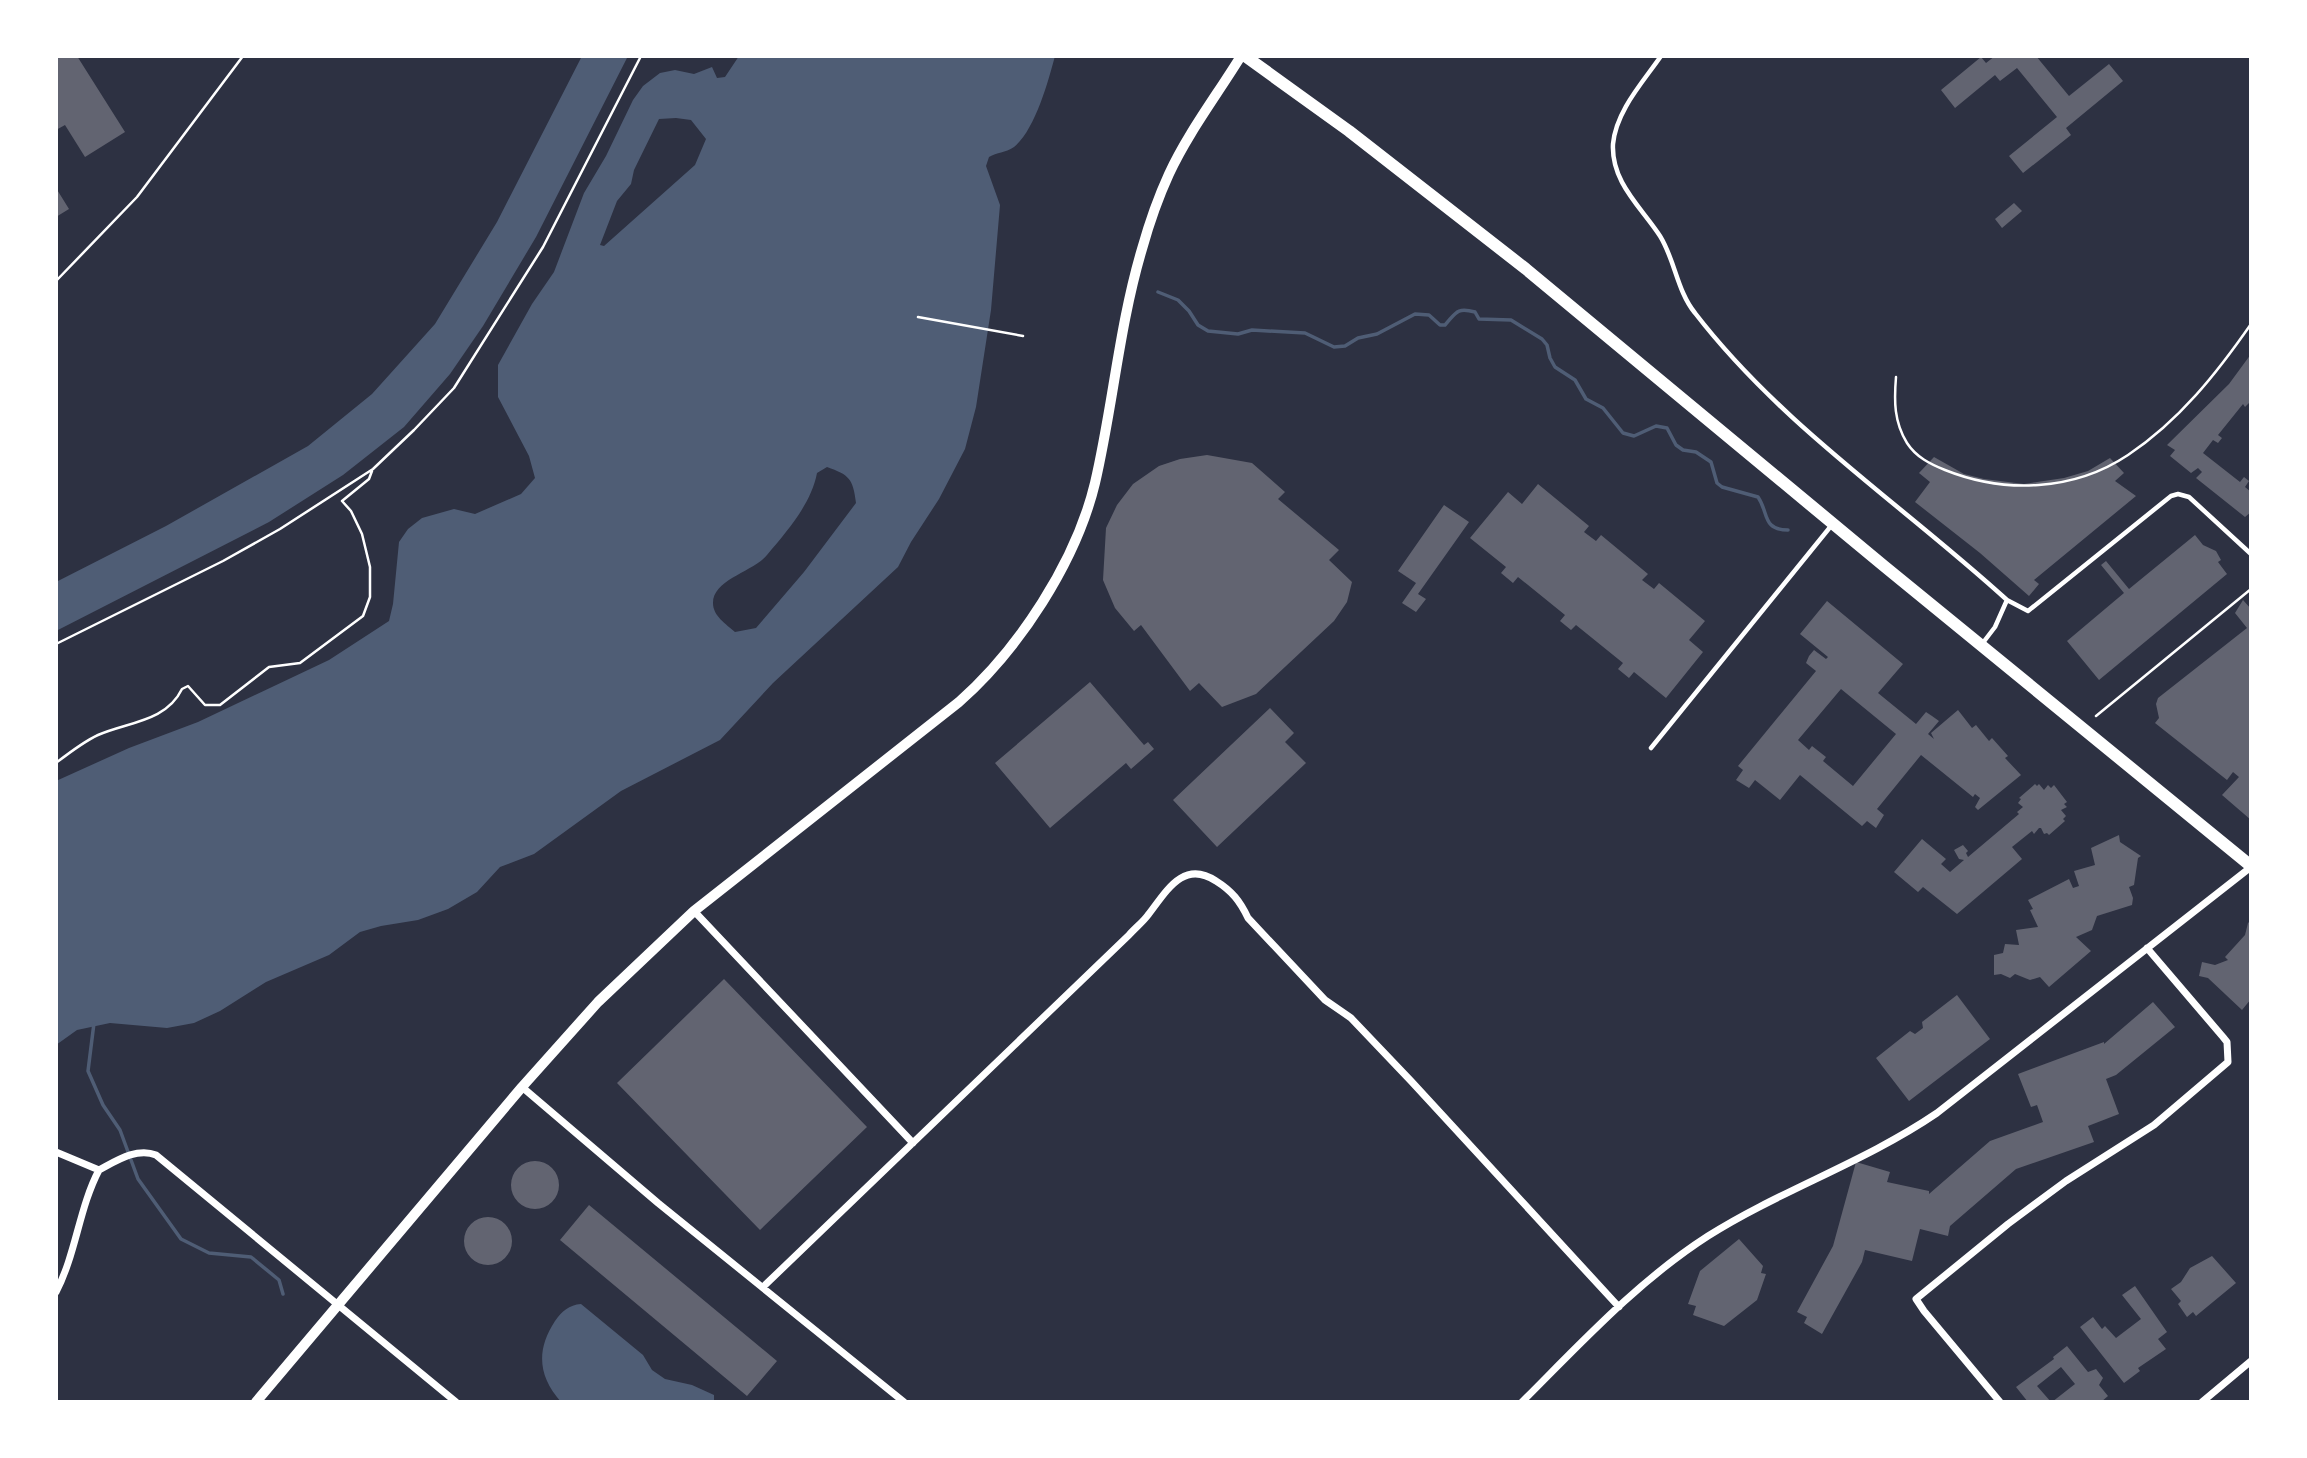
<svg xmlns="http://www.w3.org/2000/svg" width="2307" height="1458" viewBox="0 0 2307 1458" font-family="'Titillium Web',sans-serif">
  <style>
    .water { fill: #4f5d75; fill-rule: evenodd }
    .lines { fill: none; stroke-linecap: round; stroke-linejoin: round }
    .stream { stroke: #4f5d75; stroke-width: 3.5 }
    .building { fill: #626471; fill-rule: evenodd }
    .path { stroke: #fff; stroke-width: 2.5 }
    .service { stroke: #fff; stroke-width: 4.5 }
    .minor { stroke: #fff; stroke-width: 7 }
    .tertiary { stroke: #fff; stroke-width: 10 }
    .primary { stroke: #fff; stroke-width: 12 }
  </style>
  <rect width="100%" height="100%" fill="#2d3142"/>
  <path class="water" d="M582 56H628L536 237 483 326 450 374 404 427 343 475 269 522 56 631V582L166 526 308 446 372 394 435 324 497 222Z
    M739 56H1055C1048 82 1035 130 1014 147 1005 153 997 152 989 157L986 166 1000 205 991 310 976 407 965 449 939 499 911 542 898 567 773 683 720 740 621 791 534 854 500 867 477 892 448 909 418 920 381 926 360 932 329 955 266 982 220 1011 194 1023 167 1028 110 1023 77 1030 56 1045V781L129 748 198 722 272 687 329 660 389 621 393 604 399 542 408 529 422 518 454 509 475 514 521 494 535 478 529 456 498 397V365L532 304 554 272 584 193 606 156 633 100 643 86 660 73 675 70 694 74 712 67 717 78 725 77ZM676 118 691 120 706 139 695 165 604 246 600 245 617 201 631 184 634 170 659 119ZM827 467C849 475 853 478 856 503L804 572 756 628 735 632C726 624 713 616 713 603 713 579 753 572 767 555 788 530 811 504 817 473Z
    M581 1304 643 1355 652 1370 665 1379 692 1385 714 1395V1402L672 1400 661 1402H561C538 1376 536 1350 555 1321 562 1311 569 1305 581 1304Z"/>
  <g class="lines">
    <path class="stream" d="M1158 292 1178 300 1189 311 1198 325 1208 331 1238 334 1252 330 1305 333 1334 347 1345 346 1358 338 1377 334 1415 314 1429 315 1440 325H1445C1456 313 1456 307 1475 312L1479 319 1511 320 1542 339 1547 345 1550 358 1555 367 1575 380 1586 399 1603 408 1623 433 1634 436 1656 426 1667 428 1676 445 1683 450 1696 452 1711 462 1717 483 1722 487 1758 497C1769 513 1762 530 1788 530
      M94 1023 88 1071 103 1105 120 1130 138 1179 181 1239 209 1253 251 1257 279 1280 283 1294"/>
  </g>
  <path class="building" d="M56 56H77L125 132 85 157 65 125 56 130Z
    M1995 56H2036L2069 96 2109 64 2123 81 2066 128 2071 135 2023 173 2009 156 2057 117 2017 68 2000 81 1995 75 1955 108 1941 90 1981 57 1986 63Z
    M56 188 69 209 56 217Z
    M2014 203 2022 211 2002 228 1995 219Z
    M2251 354 2249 403 2245 407 2243 404 2218 435 2222 438 2218 443 2213 440 2203 453 2240 482 2244 477 2249 481 2245 487 2251 492V512L2245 517 2196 478 2202 472 2198 468 2191 473 2170 456 2175 450 2167 445 2229 384Z
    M1207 455 1252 463 1285 492 1278 499 1339 550 1329 560 1352 582 1347 602 1334 621 1256 694 1222 707 1199 683 1190 691 1141 625 1134 631 1115 608 1103 580 1106 528 1117 505 1133 484 1159 466 1180 459Z
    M1934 457 1964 474 1984 479 2024 484 2064 478 2088 471 2110 458 2124 473 2115 481 2136 496 2034 580 2039 584 2029 596 1980 553 1915 502 1930 482 1919 473Z
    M1538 484 1589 526 1584 532 1596 541 1601 535 1648 574 1642 580 1654 589 1659 583 1705 621 1689 640 1703 652 1666 698 1634 672 1629 678 1618 669 1623 663 1576 625 1571 630 1560 621 1565 615 1518 577 1513 583 1501 573 1506 567 1470 538 1508 492 1522 504Z
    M1444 505 1469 522 1418 594 1426 599 1416 612 1402 603 1416 583 1398 571Z
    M2195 535 2203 545 2216 551 2221 560 2218 562 2227 574 2099 680 2067 641 2124 593 2101 565 2106 561 2129 589Z
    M2243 600 2251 609V820L2222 795 2239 777 2233 772 2227 780 2155 723 2159 718 2156 704 2158 698 2247 628 2235 613Z
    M1827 601 1903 664 1878 693 1916 724 1926 712 1932 716 1939 721 1928 734 1934 739 1931 733 1958 710 1972 728 1976 725 1989 741 1992 738 2008 756 2005 758 2021 775 1978 810 1975 807 1980 798 1975 794 1973 797 1921 755 1877 809 1884 815 1876 828 1867 821 1862 826 1800 775 1780 800 1755 780 1749 788 1736 780 1743 770 1738 766 1816 671 1806 663 1809 656 1814 650 1826 659 1828 657 1800 634ZM1841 689 1896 734 1853 786 1823 761 1826 757 1812 746 1809 750 1798 740Z
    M1090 682 1144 745 1148 742 1154 749 1131 769 1126 763 1050 828 995 763Z
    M1270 708 1294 733 1285 742 1306 763 1217 847 1173 800Z
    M2035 784 2037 786 2039 784 2044 790 2048 785 2051 788 2054 785 2067 802 2064 804 2067 807 2061 810 2066 816 2063 819 2065 821 2049 835 2047 833 2044 834 2041 828H2039L2034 834 2032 831 2012 847 2022 859 1957 914 1923 887 1918 892 1894 872 1922 839 1946 859 1941 864 1950 872 1964 860 1959 859 1954 850 1963 845 1968 851 1966 853 1968 857 2019 814 2017 812 2023 807 2018 803 2021 799 2019 798Z
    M2119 835 2120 842 2141 856 2138 858 2134 885 2129 887 2133 898 2132 905 2097 916 2092 930 2076 937 2091 951 2049 987 2040 977 2030 980 2015 974 2010 978 2001 974 1994 975V955L2003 953 2005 944 2019 945 2016 930 2038 927 2030 910 2033 909 2028 900 2069 879 2073 888 2079 886 2074 871 2095 865 2091 848Z
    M2251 920V999L2242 1010 2208 978 2199 976 2202 962 2215 965 2228 960 2225 957 2245 935 2248 923Z
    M724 979 867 1127 760 1230 617 1083Z
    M1957 995 1990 1039 1909 1101 1876 1058 1910 1031 1915 1034 1923 1028 1922 1022Z
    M2153 1002 2175 1027 2116 1075 2106 1079 2119 1114 2088 1126 2094 1142 2016 1169 1950 1226 1948 1236 1920 1229 1912 1261 1865 1250 1862 1262 1822 1334 1804 1323 1807 1317 1797 1312 1833 1246 1856 1162 1890 1172 1887 1182 1929 1191V1194L1990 1141 2043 1122 2037 1105 2031 1107 2018 1074 2104 1042V1044Z
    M511 1185a24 24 0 1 1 48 0a24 24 0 1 1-48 0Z
    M589 1205 777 1361 747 1396 560 1240Z
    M464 1241a24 24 0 1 1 48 0a24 24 0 1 1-48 0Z
    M1739 1239 1763 1266 1761 1273 1766 1274 1757 1300 1724 1326 1693 1315 1696 1306 1688 1304 1700 1271Z
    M2212 1256 2236 1283 2196 1316 2193 1312 2187 1317 2178 1304 2181 1301 2171 1289 2181 1282 2190 1268Z
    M2135 1286 2167 1332 2158 1339 2166 1349 2138 1368 2140 1371 2124 1383 2080 1327 2093 1317 2102 1329 2105 1326 2116 1338 2141 1319 2122 1295Z
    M2067 1346 2088 1372 2096 1369 2103 1378 2099 1385 2108 1396 2101 1402H2052L2075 1384 2061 1367 2037 1386 2051 1402H2028L2016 1387 2054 1359 2053 1357Z"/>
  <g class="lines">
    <path class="path" d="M56 281 137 197 243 56
      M918 317 1023 336
      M1896 377C1894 401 1894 422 1907 443 1916 457 1930 464 1945 470 2005 494 2074 491 2128 455 2179 421 2217 373 2251 324
      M56 644 223 561 280 529 373 469 414 430 454 388 543 247 641 56
      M2096 716 2251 589
      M56 763C69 753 83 742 98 735 127 722 166 722 182 689L188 686 205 705H220L269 667 300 663 363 616 370 597V567L362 534 351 511 342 501 369 479 372 471"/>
    <path class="service" d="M1661 56C1643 82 1616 111 1613 144 1611 182 1641 207 1660 236 1675 260 1677 291 1695 313 1782 426 1903 505 2007 600
      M1982 644 1995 627 2007 600 2028 611 2171 496 2178 494 2189 497 2251 554
      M1651 748 1831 526"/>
    <path class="minor" d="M694 911 913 1143
      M522 1087 658 1203 904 1402
      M56 1152 99 1170
      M99 1170C116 1161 137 1147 156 1155L456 1402
      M763 1287 1129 935C1135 928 1143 922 1148 915 1166 892 1183 859 1216 881 1232 891 1240 901 1248 918L1325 1000 1351 1018 1411 1081 1619 1307
      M56 1292C76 1254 79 1208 99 1170
      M1522 1402C1581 1343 1638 1281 1708 1236 1781 1190 1865 1162 1937 1113L2251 867
      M2000 1402 1924 1311 1916 1299 2008 1224 2066 1181 2154 1125 2228 1062 2227 1042 2223 1037 2147 948
      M2202 1402 2251 1361"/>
    <path class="tertiary" d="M256 1402 522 1087 598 1002 694 911 959 702C1019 649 1076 562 1095 483 1113 406 1119 326 1142 249 1149 224 1158 198 1169 174 1188 133 1217 95 1241 56"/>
    <path class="primary" d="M1245 56 1349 131 1526 269 1884 566 2251 866"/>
  </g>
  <rect width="2307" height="1458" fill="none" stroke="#ffffff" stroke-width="116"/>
</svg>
